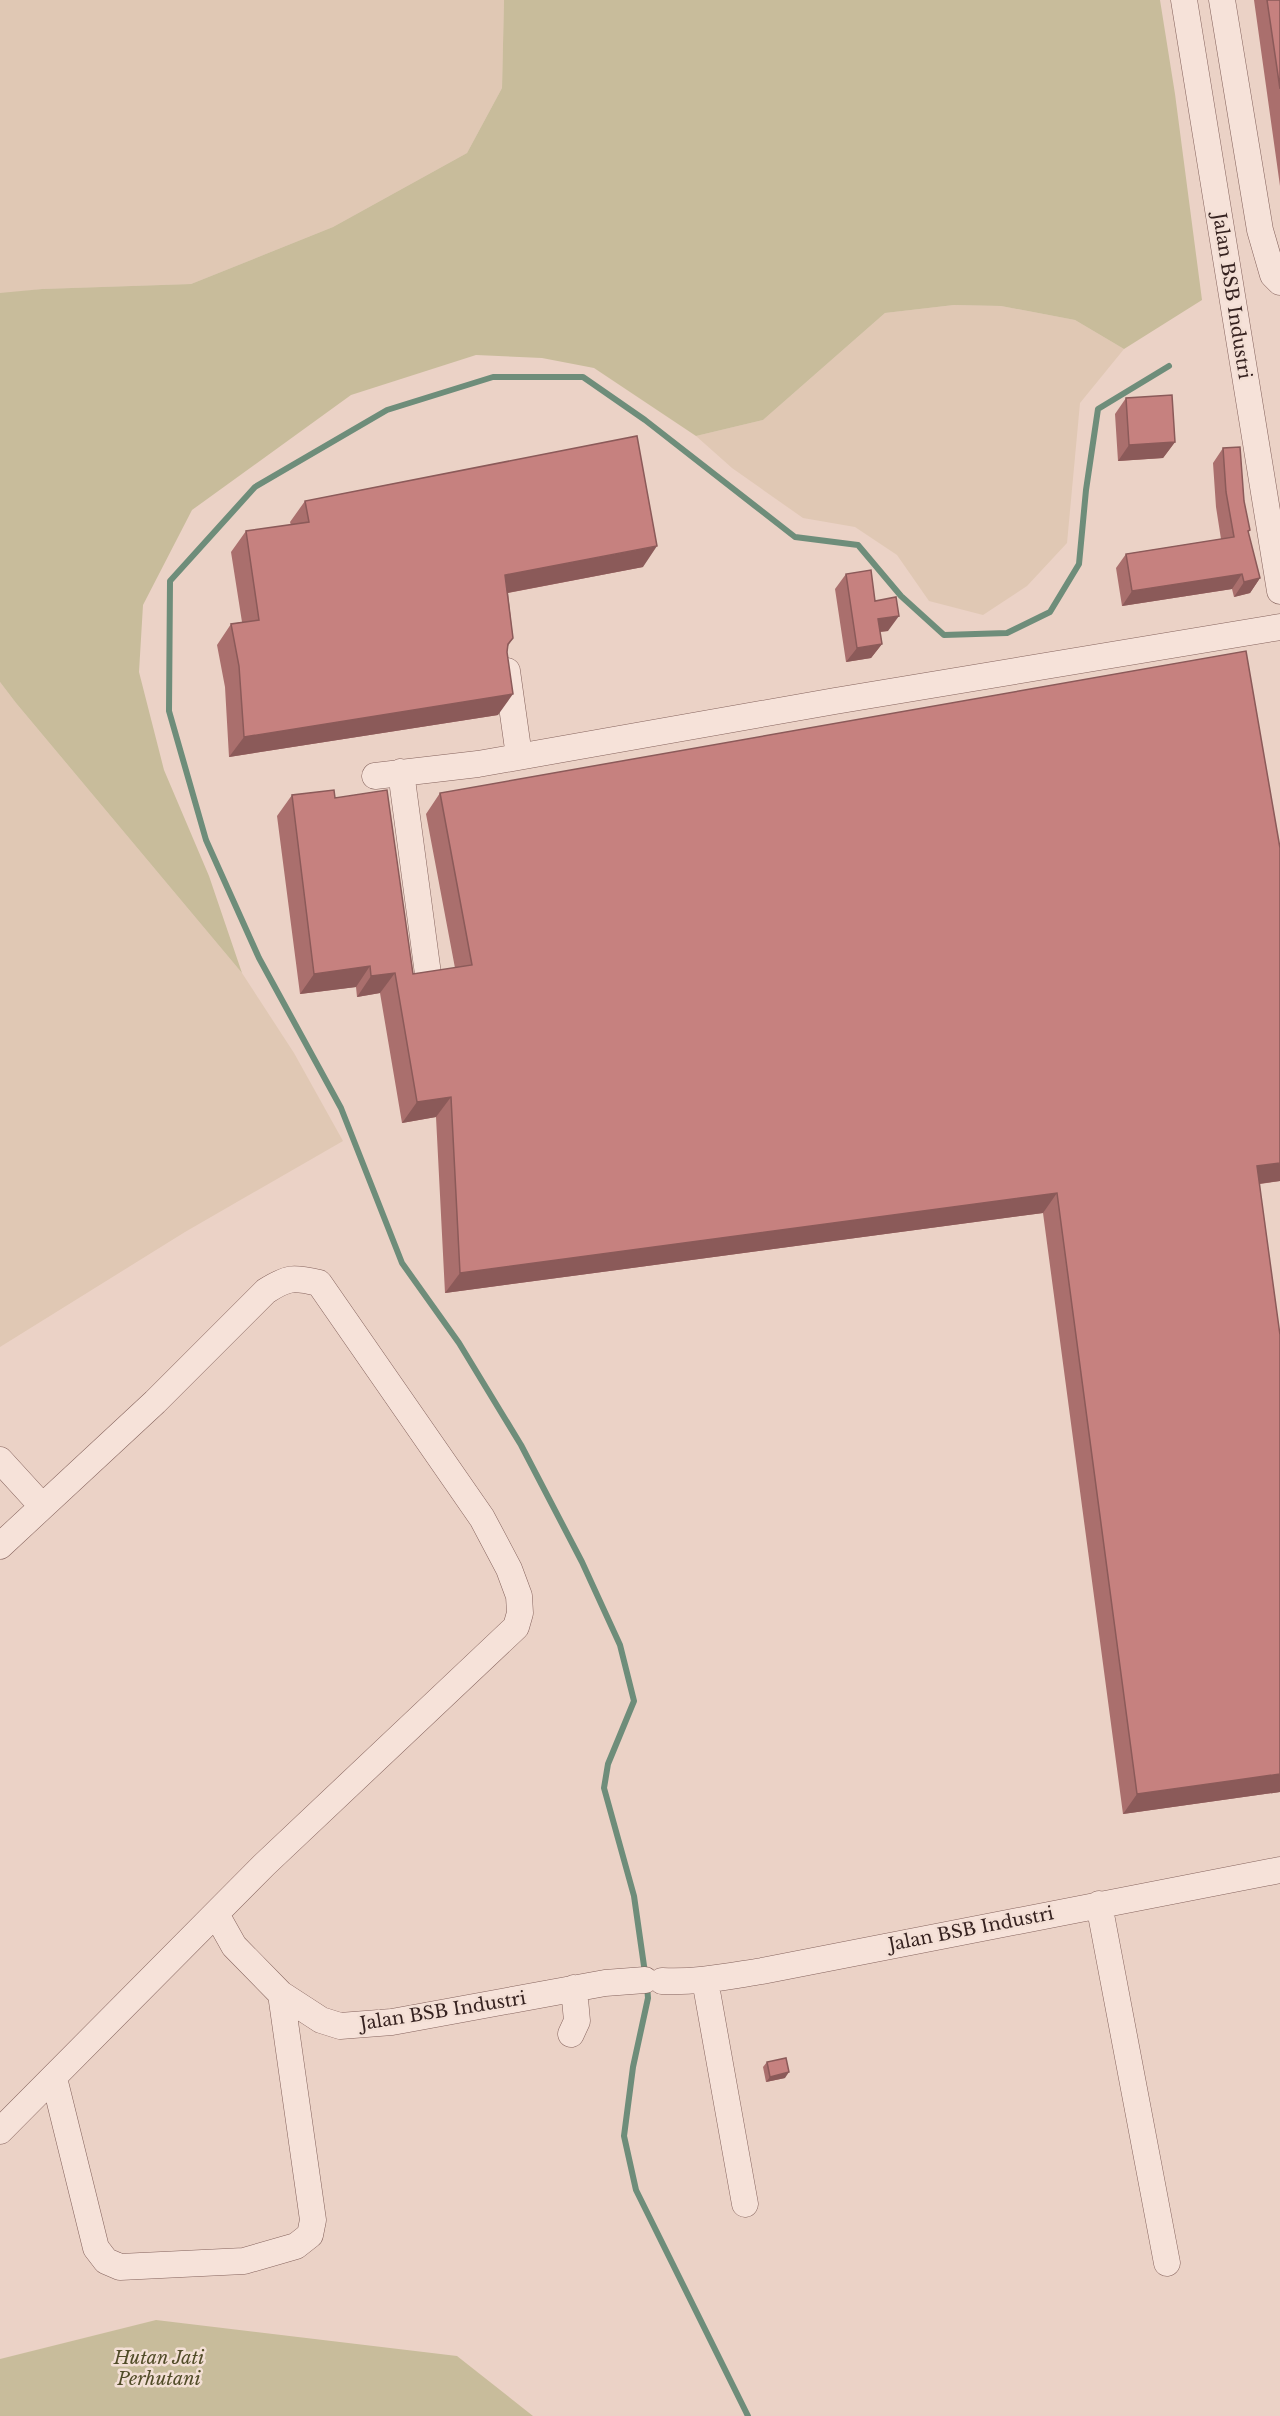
<svg xmlns="http://www.w3.org/2000/svg" width="1280" height="2416" viewBox="0 0 1280 2416" font-family="'Libre Baskerville',serif">
  <style>
    .farmland { fill: #e0c8b4 }
    .green { fill: #c8bc9b }
    .lines { fill: none; stroke-linecap: round; stroke-linejoin: round }
    .stream { stroke: #6e8d7a; stroke-width: 6 }
    .minor-casing { stroke: #85635d; stroke-width: 27 }
    .minor { stroke: #f6e2d9; stroke-width: 26 }
    .wall { fill: #aa6f6d }
    .shaded-wall { fill: #8b5a59 }
    .building { fill: #c6817f; stroke: #8b5a59; stroke-width: 1.5 }
    .labels { text-anchor: middle; stroke-width: 5; stroke-linejoin: round; paint-order: stroke }
    .street-label { font-size: 18px; fill: #362220; stroke: #f3dfd5 }
    .park-label { font-size: 18px; font-style: italic; fill: #514c28; stroke: #f3dfd5 }
  </style>
  <rect width="100%" height="100%" fill="#ebd2c6"/>
  <path class="farmland" d="M0 0H504L502 88 467 153 333 227 191 284 42 289 0 294Z
    M954 305 1001 306 1075 320 1124 349 1080 403 1067 543 1027 586 983 615 929 601 897 555 855 527 803 518 732 468 696 436 763 420 885 313Z
    M0 682 16 703 242 973 294 1053 343 1141 185 1232 0 1347Z"/>
  <path class="green" d="M504 0H1160L1175 94 1202 300 1124 349 1075 320 1001 306 954 305 885 313 763 420 696 436 594 368 542 358 476 355 351 395 192 510 143 605 139 672 164 770 209 876 242 973 16 703 0 682V293L42 289 191 284 333 227 467 153 502 88Z
    M156 2320 457 2356 533 2416H0V2359Z"/>
  <g class="lines">
    <path class="stream" d="M645 1973 634 1896 604 1788 608 1764 634 1701 620 1645 582 1562 521 1445 459 1343 402 1263 341 1108 259 958 206 840 169 711 170 581 255 487 387 410 493 377H583L645 420 795 537 858 545 901 596 944 635 1007 633 1050 612 1079 564 1086 490 1098 409 1169 366
      M647 1986 648 1998 633 2067 624 2136 636 2190 748 2416"/>
    <g class="minor-casing">
      <path id="minor" d="M1184 0 1280 591
        M1222 0 1260 230 1273 275 1280 282
        M507 671 519 756
        M401 772 428 974
        M375 776 478 764 835 701 1280 627
        M0 1460 42 1506
        M0 1546 155 1402 266 1291C288 1277 293 1277 319 1283L482 1518 509 1569 519 1596 520 1613 516 1627 264 1865 0 2131
        M1099 1904 1167 2263
        M216 1914 234 1946 281 1994 321 2020 340 2026 392 2022 605 1983 645 1980
        M705 1980 745 2204
        M662 1981C696 1983 729 1976 762 1971L1280 1870
        M571 2034 577 2021 574 1988
        M54 2078 96 2248 106 2261 120 2267 244 2261 296 2246 310 2235 313 2220 281 1994"/>
    </g>
    <use href="#minor" class="minor"/>
  </g>
  <path class="wall" d="M1254 0H1280V186Z
    M1126 398 1175 442 1163 458 1118 461 1115 414Z
    M1223 448 1244 501 1248 533 1260 578 1250 593 1234 597 1232 589 1122 606 1116 568 1126 554 1221 539 1216 507 1213 463Z
    M305 501 643 567 508 593 513 638 508 646 498 715 229 757 225 687 217 645 231 624 242 622 231 552 246 531 291 525 290 522Z
    M846 574 875 601 888 631 880 632 882 644 871 658 846 662 835 589Z
    M440 793 1280 1181 1260 1184 1280 1792 1123 1814 1043 1213 445 1293 436 1117 402 1123 380 993 357 997 356 987 300 994 277 816 292 795 335 798 413 974 455 968 426 814Z
    M767 2062 785 2078 766 2082 763 2067Z"/>
  <path class="shaded-wall" d="M1175 442 1163 458 1118 461 1129 445Z
    M657 546 643 567 491 596 505 575Z
    M1242 574 1232 589 1122 606 1132 591Z
    M1260 578 1250 593 1234 597 1244 582Z
    M899 616 888 631 867 633 878 619Z
    M882 644 871 658 846 662 857 648Z
    M513 694 498 715 229 757 244 737Z
    M370 966 356 987 300 994 314 974Z
    M395 973 380 993 357 997 371 976Z
    M451 1097 436 1117 402 1123 417 1102Z
    M1280 1163V1181L1243 1186 1257 1166Z
    M1057 1193 1043 1213 445 1293 460 1273Z
    M1280 1774V1792L1123 1814 1137 1794Z
    M789 2072 785 2078 766 2082 770 2077Z"/>
  <path class="building" d="M1267 0H1280V89Z
    M1172 395 1175 442 1129 445 1126 398Z
    M637 436 657 546 505 575 513 638 508 644 507 652 513 694 244 737 239 666 231 624 259 620 246 531 309 522 305 501Z
    M1240 447 1244 501 1250 530 1248 531 1260 578 1244 582 1242 574 1132 591 1126 554 1234 537 1226 492 1223 448Z
    M871 570 875 601 896 597 899 616 878 619 882 644 857 648 846 574Z
    M1246 651 1280 848V1163L1257 1166 1280 1335V1774L1137 1794 1057 1193 460 1273 451 1097 417 1102 395 973 371 976 370 966 314 974 292 795 334 790 335 798 387 790 413 974 472 965 440 793Z
    M786 2058 789 2072 770 2077 767 2062Z"/>
  <g class="labels">
    <g class="street-label">
      <text transform="translate(1232 296) rotate(81)" y="6">Jalan BSB Industri</text>
      <text transform="translate(971 1929) rotate(-11)" y="6">Jalan BSB Industri</text>
      <text transform="translate(443 2011) rotate(-9)" y="6">Jalan BSB Industri</text>
    </g>
    <g class="park-label">
      <text x="159" y="2364">Hutan Jati<tspan x="159" dy="21">Perhutani</tspan></text>
    </g>
  </g>
</svg>
